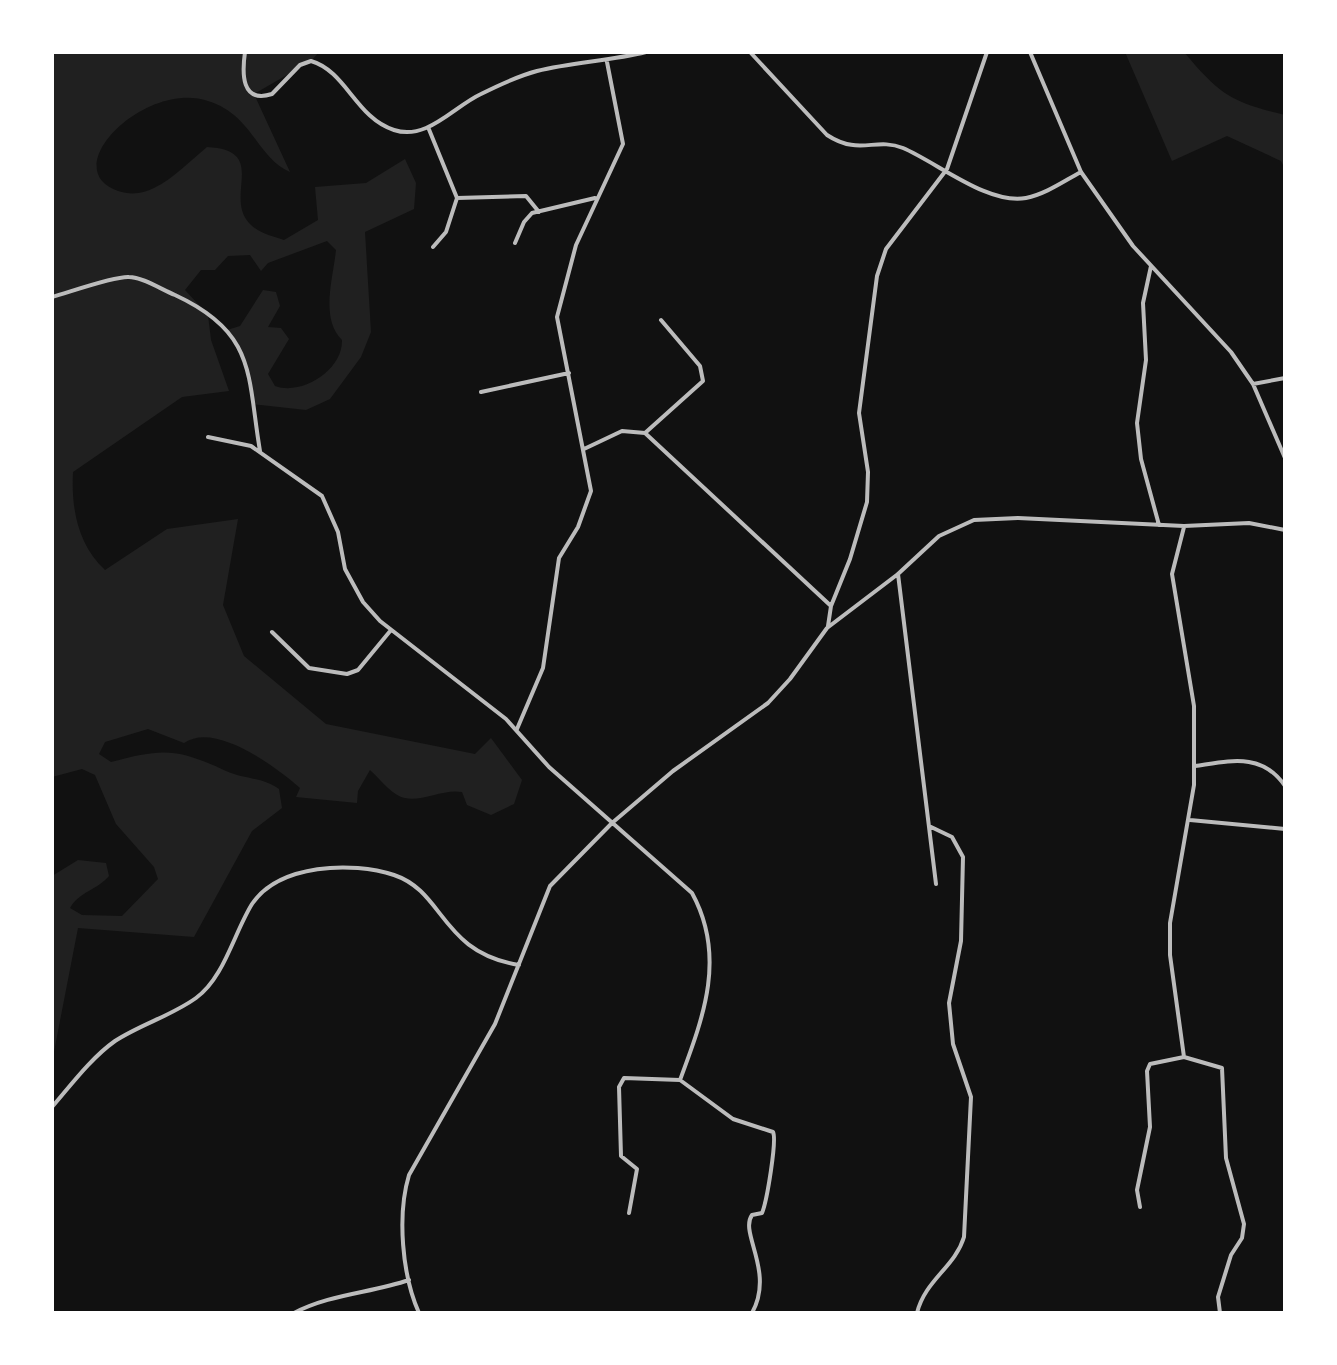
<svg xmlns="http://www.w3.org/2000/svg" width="1337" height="1365" viewBox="0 0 1337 1365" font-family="'DM Sans',sans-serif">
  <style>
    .green { fill: #202020 }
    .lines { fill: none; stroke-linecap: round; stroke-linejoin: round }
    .minor { stroke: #bcbcbc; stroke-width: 4 }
  </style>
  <rect width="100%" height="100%" fill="#111"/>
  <path class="green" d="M52 52H319L311 61 254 94 290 172C256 157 253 115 208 101 145 80 55 169 118 191 130 195 143 194 154 188 173 179 191 160 207 147 269 150 224 195 249 223 258 233 272 236 284 240L318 220 315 187 366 183 405 159 416 183 414 209 365 232 371 332 361 357 330 399 306 410 252 404V379L227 330 240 326 263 290 276 292 280 306 268 327 281 328 289 339 268 374 275 386C302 396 343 370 342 340 320 318 333 279 336 250L327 241 268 263 261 271 250 255 228 256 215 270H201L185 290 208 315 211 340 229 391 182 397 73 472C71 509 78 545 105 570L167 529 238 519 223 605 244 656 326 724 475 754 491 738 522 780 514 804 491 815 467 805 462 792C442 788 417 805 399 796 389 791 379 778 370 770L358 791 357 803 296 797 300 788C276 767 215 721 184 743L148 729 105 742 99 754 111 762C163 748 177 748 226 771 243 779 262 777 279 789L282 808 252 831 194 937 78 928 52 1062V876L78 860 106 863 109 876C97 890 79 892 70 908L82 915 122 916 158 879 154 867 116 824 95 775 82 769 52 777Z
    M1125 52H1184C1220 95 1231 102 1285 115V169L1281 161 1227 136 1172 161Z"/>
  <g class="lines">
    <path class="minor" d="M245 52C242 73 241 104 272 94L300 65 311 61C346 71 356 118 394 130 427 141 453 107 481 94 499 85 518 76 537 71 573 62 610 61 646 52
      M750 52 827 135C859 156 875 137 903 148 938 163 988 205 1026 198 1046 194 1064 181 1081 172
      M1030 52 1081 172 1133 246 1231 352 1253 384 1285 458
      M428 127 457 198 446 232 433 247
      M457 198 526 196 539 212
      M515 243 524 222 532 213 595 198
      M1151 266 1143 303 1146 360 1137 423 1141 459 1159 525
      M52 297C70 292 114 276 129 277 143 277 162 290 175 295 257 333 247 375 260 451
      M1253 384 1285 378
      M481 392 569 373
      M645 433 703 381 700 366 661 320
      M208 437 251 446 322 496 338 532 345 569 363 602 380 621 506 719 549 767 692 893C727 957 703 1018 680 1080
      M584 449 622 431 645 433 831 606 828 626
      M898 574 936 884
      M831 606 850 559 867 502 868 472 859 413 877 276 886 249 947 169 987 52
      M272 632 309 668 347 674 358 670 391 630
      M517 729 543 668 559 558 578 527 591 491 557 317 576 245 623 144 607 62
      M1195 766C1230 761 1262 752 1285 786
      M1190 820 1285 829
      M1184 1057 1170 955V923L1194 785V706L1172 574 1184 527
      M52 1107C71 1085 91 1058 115 1041 141 1024 171 1016 196 998 224 978 234 933 252 904 279 864 352 861 394 875 445 892 440 952 519 965
      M1140 1207 1137 1190 1150 1127 1147 1071 1150 1064 1184 1057 1222 1068 1226 1158 1244 1224 1242 1238 1231 1255 1218 1297 1220 1313
      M629 1213 637 1169 621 1156 619 1087 624 1078 680 1080 733 1119 773 1132C777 1140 767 1201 762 1213L752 1215C739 1233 775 1271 752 1313
      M294 1313C330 1294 371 1293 409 1280
      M419 1313C402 1275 397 1215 409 1175L495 1024 550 886 612 823 673 771 768 703 790 679 827 628 898 574 939 536 974 520 1018 518 1184 526 1249 523 1285 530
      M917 1313C925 1280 955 1267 964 1237L971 1097 953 1044 949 1003 961 941 963 857 952 837 929 826"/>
  </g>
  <rect width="1337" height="1365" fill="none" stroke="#ffffff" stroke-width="108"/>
</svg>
